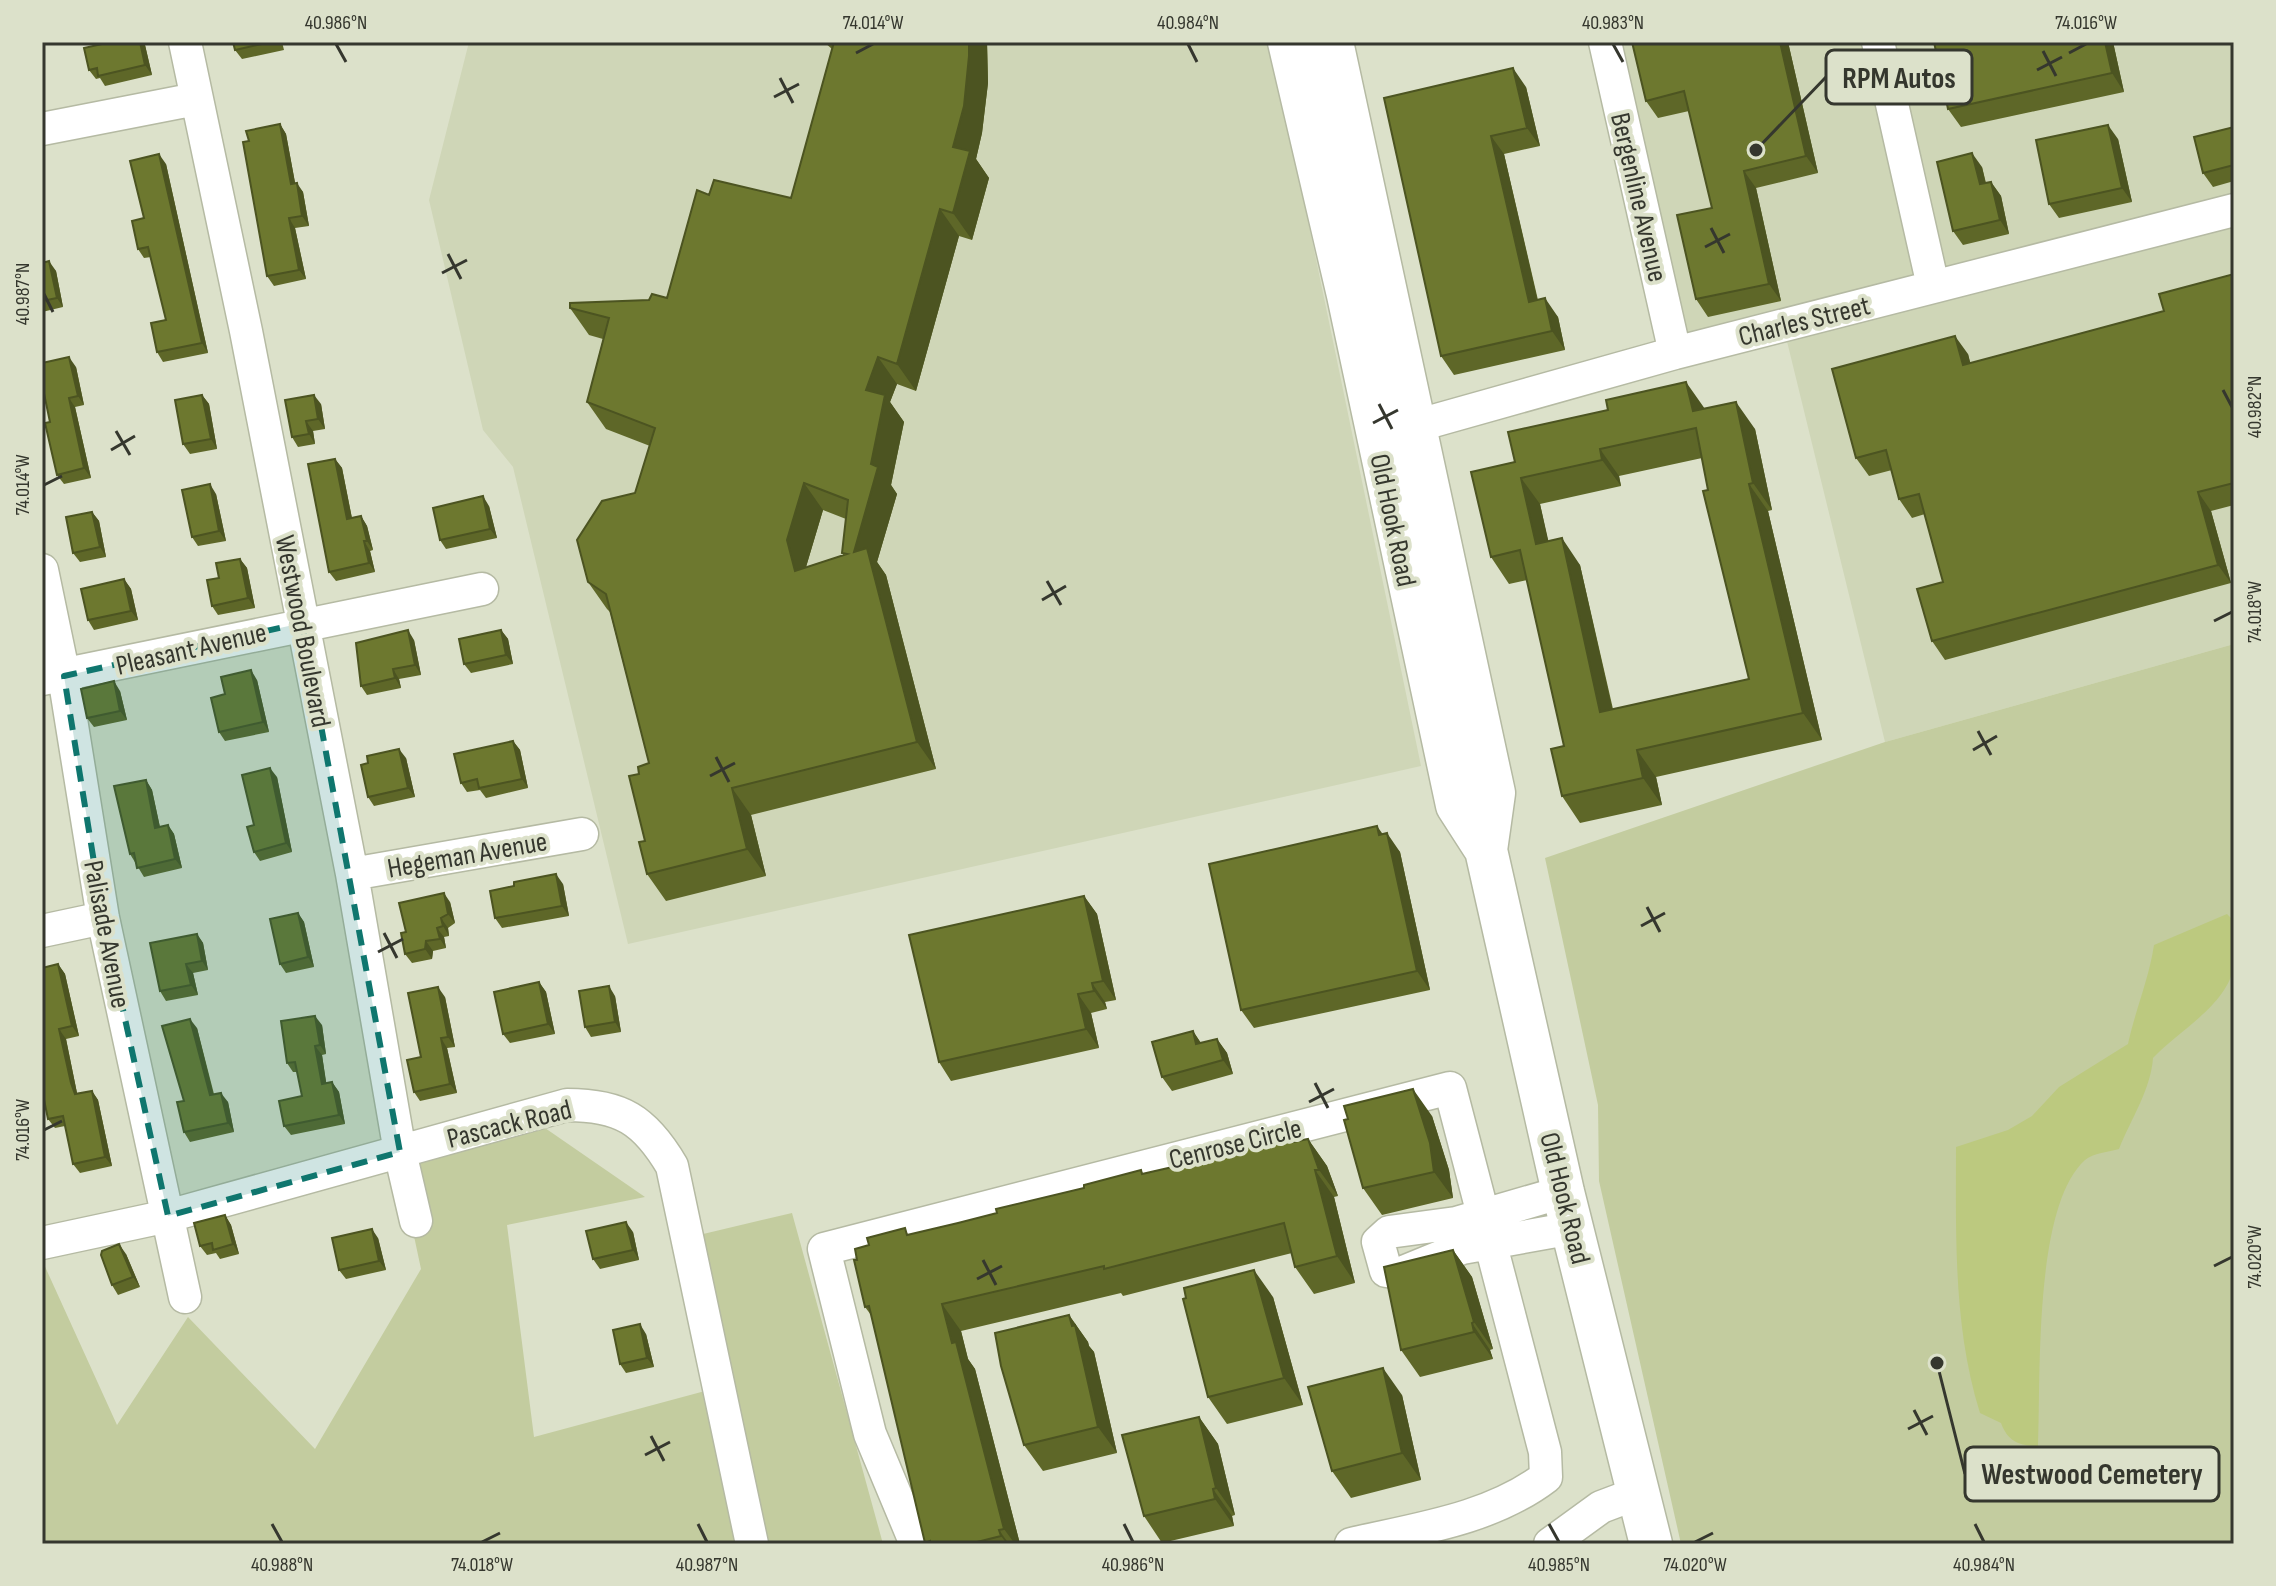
<svg xmlns="http://www.w3.org/2000/svg" width="2276" height="1586" viewBox="0 0 2276 1586" font-family="'Sofia Sans Condensed',sans-serif">
  <style>
    .built { fill: #cfd6b7 }
    .green { fill: #c3cc9f }
    .water { fill: #bcc97f }
    .lines { fill: none; stroke-linecap: round; stroke-linejoin: round }
    .minor-casing { stroke: #b5baa3; stroke-width: 35 }
    .major-casing { stroke: #b5baa3; stroke-width: 45 }
    .minor { stroke: #fff; stroke-width: 32 }
    .major { stroke: #fff; stroke-width: 42 }
    .wall { fill: #5e6728; fill-rule: evenodd }
    .shaded-wall { fill: #4c5421 }
    .building { fill: #6d782f; stroke: #4c5421; stroke-width: 2; fill-rule: evenodd }
    .marked { fill: #0f766e; fill-opacity: 0.2; stroke: #0f766e; stroke-width: 6; stroke-dasharray: 16 10; stroke-linejoin: round }
    .ticks { fill: none; stroke: #35372e; stroke-width: 3 }
    .labels { text-anchor: middle; stroke-width: 8; stroke-linejoin: round; paint-order: stroke }
    .street-label { font-size: 28px; fill: #35372e; stroke: #dce1ca }
    .leader { fill: none; stroke: #35372e; stroke-width: 3 }
    .callout-dot { fill: #35372e; stroke: #dce1ca; stroke-width: 3 }
    .callout { fill: #dce1ca; stroke: #35372e; stroke-width: 3 }
    .callout-label { font-size: 30px; text-anchor: middle; font-weight: bold; fill: #35372e }
    .neatline { fill: none; stroke: #35372e; stroke-width: 3 }
    .ticks-label { font-size: 20px; text-anchor: middle; fill: #35372e }
  </style>
  <rect width="100%" height="100%" fill="#dce1ca"/>
  <path class="built" d="M469 42H1271L1421 766 628 944 513 467 483 430 429 200Z
    M1601 42H2234V644L1885 742 1782 321 1670 350Z"/>
  <path class="green" d="M2234 644V1544H1681L1599 1181 1598 1105 1545 858 1885 742Z
    M545 1128 645 1197 507 1225 534 1437 731 1384 699 1235 792 1213 883 1544H42V1260L117 1425 188 1317 315 1449 421 1269 397 1156Z"/>
  <path class="water" d="M2227 914 2234 921C2234 935 2236 951 2234 965 2228 1005 2178 1031 2153 1058 2151 1089 2131 1119 2119 1149 2109 1152 2093 1153 2085 1160 2033 1207 2041 1379 2038 1446 2020 1446 2008 1442 2001 1423L1980 1413C1953 1327 1956 1235 1956 1147L2008 1130 2032 1116 2059 1087 2128 1044C2135 1011 2149 979 2154 945Z"/>
  <g class="lines">
    <g class="minor-casing">
      <path id="minor" d="M185 42 246 331 352 874 400 1152 416 1221
        M1605 42 1675 353
        M1878 42 1933 286
        M42 129 196 99
        M1394 432 1675 353 2234 210
        M42 570 64 676 103 918 185 1297
        M42 679 482 589
        M352 874 582 834
        M42 931 103 918
        M1563 1192 1456 1223 1389 1232 1378 1242 1386 1271 1401 1273 1462 1248 1573 1228
        M42 1243 168 1216 567 1105C621 1105 645 1120 672 1166L752 1544
        M916 1544 870 1434 824 1249 1450 1088 1545 1452 1546 1477C1491 1519 1417 1529 1351 1544
        M1550 1544 1601 1507 1638 1493"/>
    </g>
    <g class="major-casing">
      <path id="major" d="M1289 42 1348 295 1457 805 1486 850 1563 1192 1651 1544
        M1332 42 1494 793 1486 850"/>
    </g>
    <use href="#minor" class="minor"/>
    <use href="#major" class="major"/>
  </g>
  <path class="wall" d="M111 42H143L145 45 152 75 105 86 100 78 96 79 89 70Z
    M233 42H282L284 50 242 59 235 50Z
    M824 42H987L988 83 982 133 976 159 989 178 972 240 959 236 916 391 897 384 890 402 904 422 891 485 897 494 877 562 886 575 936 769 751 815 766 876 666 901 647 874 639 774 649 763 610 612 607 609 588 582 635 493 650 446 606 429 587 402 603 339 589 335 570 308 667 298 709 195 791 198 832 49ZM823 510 846 519 842 553 843 555 806 567Z
    M1788 42 1818 173 1756 188 1781 301 1708 317 1696 299 1712 208 1689 111 1658 118 1646 101Z
    M1934 42H2113L2124 92 1961 127 1948 109Z
    M1526 87 1540 146 1504 154 1538 300 1558 317 1565 350 1454 375 1441 356 1384 98Z
    M280 124 286 134 295 183 303 192 309 226 295 228 306 279 274 286 267 276 249 141Z
    M2234 127V181L2213 187 2203 173Z
    M2118 139 2132 202 2059 218 2049 204Z
    M166 164 208 353 163 362 157 352 166 320 151 257 144 258 138 249 144 218Z
    M1982 167 1986 183 1991 182 2001 196 2009 234 1963 245 1953 231Z
    M42 249 45 262 56 271 63 307 42 312Z
    M2234 274V505L2211 511 2231 583 1945 660 1932 641 1943 582 1925 514 1912 518 1899 499 1892 470 1869 476 1856 458 1968 354 1970 363 2164 311Z
    M76 367 84 405 75 407 91 478 64 484 57 475 50 422Z
    M202 395 209 404 217 449 190 454 183 444Z
    M321 404 325 429 313 431 315 444 298 447 292 437Z
    M1704 409 1755 429 1772 510 1768 511 1822 740 1656 777 1662 805 1580 823 1562 796 1564 746 1527 580 1509 584 1491 557 1515 462ZM1702 458 1749 679 1613 709 1580 565 1548 541 1540 504 1621 486 1619 476Z
    M335 459 342 468 352 518 361 516 367 526 373 550 370 551 375 572 336 581 329 572Z
    M216 494 226 541 198 546 192 537Z
    M489 506 497 538 446 549 440 540Z
    M92 512 99 521 106 557 80 562 73 553Z
    M240 559 247 568 255 608 218 615 212 606 219 578Z
    M124 579 131 589 138 620 94 630 88 620Z
    M501 630 508 639 513 664 471 673 464 664Z
    M414 640 421 675 399 679 401 688 367 695 361 686Z
    M257 680 269 732 225 741 219 732 225 694Z
    M120 691 127 720 94 727 87 718Z
    M513 741 520 750 528 788 486 798 480 790 467 792 461 783Z
    M406 758 415 797 374 806 368 797Z
    M277 777 292 852 260 861 254 852V825Z
    M146 780 152 790 160 827 168 825 174 834 182 868 144 877 130 854Z
    M1383 834 1400 852 1430 990 1254 1028 1241 1010Z
    M563 884 569 916 502 928 495 918Z
    M1084 896 1097 914 1116 1000 1105 1002 1107 1009 1091 1013 1099 1048 951 1081 939 1062Z
    M450 902 455 923 448 928 449 936 444 937 446 948 433 951 432 959 412 963 405 954 406 932Z
    M298 913 304 922 314 967 286 973 280 964Z
    M197 934 203 943 208 970 193 973 198 995 166 1001 160 991Z
    M58 964 65 974 79 1036 66 1039 77 1093 78 1094 92 1091 98 1100 112 1166 80 1173 73 1164 65 1126 55 1128 48 1119Z
    M539 982 546 992 555 1034 510 1043 503 1034Z
    M615 996 621 1032 591 1037 585 1027Z
    M445 997 455 1047 447 1048 457 1093 420 1101 414 1092 421 1057Z
    M322 1025 326 1054 322 1055 326 1083 332 1082 339 1092 345 1124 291 1135 284 1126 302 1096 297 1072H293L287 1063Z
    M197 1028 214 1094 228 1102 234 1132 190 1142 184 1132V1101Z
    M1193 1031 1201 1043 1217 1039 1227 1053 1233 1074 1172 1091 1162 1077Z
    M1432 1116 1449 1170 1453 1198 1382 1215 1363 1188Z
    M1308 1139 1327 1166 1338 1196 1334 1197 1355 1283 1314 1294 1295 1267 1292 1253 1123 1296 1121 1293 961 1331 968 1359 975 1369 1020 1544H926L871 1315 865 1307 857 1260 910 1235 997 1213 1084 1188Z
    M225 1215 231 1225 239 1254 220 1259 216 1253 207 1255 200 1246Z
    M633 1232 639 1260 600 1269 593 1259Z
    M378 1238 386 1270 346 1279 339 1270Z
    M1453 1250 1472 1277 1493 1349 1490 1350 1493 1359 1420 1377 1401 1350Z
    M126 1254 140 1287 118 1295 112 1285Z
    M1273 1297 1303 1405 1227 1424 1208 1397Z
    M1069 1315 1088 1342 1089 1346 1094 1352 1117 1453 1043 1471 1024 1445Z
    M646 1334 654 1367 626 1373 620 1364Z
    M1402 1395 1421 1480 1351 1498 1332 1471Z
    M1199 1417 1218 1444 1235 1515 1232 1516 1234 1526 1162 1543 1144 1516Z"/>
  <path class="shaded-wall" d="M140 42H143L145 45 152 75 145 65Z
    M969 42H987L988 83 982 133 976 159 989 178 972 240 953 213V147Z
    M1780 42H1788L1818 173 1806 156Z
    M2105 42H2113L2124 92 2112 73Z
    M1513 68 1526 87 1540 146 1527 128Z
    M280 124 286 134 297 193 291 184Z
    M2108 125 2118 139 2132 202 2122 188Z
    M1491 136 1504 154 1542 320 1529 302Z
    M1972 153 1982 167 1989 198 1980 184Z
    M159 154 166 164 208 353 202 343Z
    M1744 171 1756 188 1781 301 1769 284Z
    M1991 182 2001 196 2009 234 2000 220Z
    M297 183 303 192 309 226 302 216Z
    M940 209 959 236 916 391 897 364Z
    M289 218 295 228 306 279 299 270Z
    M42 249 48 272 42 264Z
    M49 261 56 271 63 307 57 298Z
    M1545 298 1558 317 1565 350 1552 331Z
    M1955 336 1968 354 1976 384 1963 365Z
    M69 357 76 367 84 405 78 396Z
    M878 357 897 384 890 402 904 422 891 485 897 494 877 562 886 575 936 769 917 742 854 552 871 464 866 390Z
    M1686 382 1705 409 1693 411Z
    M202 395 209 404 217 449 211 439Z
    M314 395 321 404 325 429 318 419Z
    M69 398 75 407 91 478 84 468Z
    M1736 402 1755 429 1772 510 1753 483Z
    M306 421 313 431 315 444 309 434Z
    M1600 449 1619 476 1621 486 1602 460Z
    M335 459 342 468 354 529 347 519Z
    M1521 478 1540 504 1555 570 1536 544Z
    M804 483 823 510 806 567 795 571 787 540Z
    M210 484 216 494 226 541 219 531Z
    M1749 484 1768 511 1822 740 1803 713Z
    M2198 492 2211 511 2231 583 2218 565Z
    M483 496 489 506 497 538 490 529Z
    M92 512 99 521 106 557 100 547Z
    M361 516 367 526 373 550 367 541Z
    M1562 538 1580 565 1619 739 1600 712Z
    M364 541 370 551 375 572 369 563Z
    M240 559 247 568 255 608 248 598Z
    M124 579 131 589 138 620 131 611Z
    M408 630 414 640 421 675 415 665Z
    M501 630 508 639 513 664 506 655Z
    M393 669 399 679 401 688 395 678Z
    M251 670 257 680 269 732 263 722Z
    M114 681 120 691 127 720 120 711Z
    M513 741 520 750 528 788 522 779Z
    M399 749 406 758 415 797 408 788Z
    M1637 750 1656 777 1662 805 1643 778Z
    M270 768 277 777 292 852 286 843Z
    M146 780 152 790 162 837 155 828Z
    M732 788 751 815 766 876 747 849Z
    M168 825 174 834 182 868 175 859Z
    M1377 826 1389 843 1387 833 1400 852 1430 990 1417 971Z
    M556 874 563 884 569 916 562 906Z
    M444 893 450 902 455 923 448 914Z
    M1084 896 1097 914 1116 1000 1103 981Z
    M298 913 304 922 314 967 308 957Z
    M441 918 448 928 449 936 443 926Z
    M437 928 444 937 446 948 440 939Z
    M197 934 203 943 208 970 202 961Z
    M426 941 433 951 432 959 425 949Z
    M58 964 65 974 79 1036 72 1026Z
    M186 964 193 973 198 995 191 985Z
    M539 982 546 992 555 1034 548 1024Z
    M1092 983 1105 1002 1107 1009 1094 991Z
    M609 986 615 996 621 1032 615 1022Z
    M438 987 445 997 455 1047 448 1037Z
    M1078 994 1091 1013 1099 1048 1086 1029Z
    M315 1016 322 1025 326 1054 320 1045Z
    M190 1019 197 1028 216 1105 210 1095Z
    M59 1029 66 1039 77 1093 81 1104 75 1094 71 1083Z
    M1193 1031 1202 1045 1196 1044Z
    M441 1038 447 1048 457 1093 450 1084Z
    M1217 1039 1227 1053 1233 1074 1223 1060Z
    M315 1046 322 1055 328 1094 322 1084Z
    M332 1082 339 1092 345 1124 339 1115Z
    M1413 1089 1432 1116 1449 1170 1453 1198 1434 1172Z
    M92 1091 98 1100 112 1166 105 1157Z
    M221 1093 228 1102 234 1132 228 1123Z
    M1308 1139 1327 1166 1338 1196 1319 1170Z
    M1315 1170 1334 1197 1355 1283 1337 1256Z
    M225 1215 231 1225 239 1254 233 1244Z
    M626 1222 633 1232 639 1260 633 1250Z
    M372 1229 378 1238 386 1270 379 1261Z
    M119 1244 126 1254 140 1287 133 1277Z
    M1453 1250 1472 1277 1493 1349 1474 1322Z
    M1254 1270 1273 1297 1303 1405 1284 1378Z
    M942 1304 961 1331 968 1359 975 1369 1020 1544H1015L1004 1529Z
    M1069 1315 1088 1342 1089 1346 1094 1352 1117 1453 1098 1427Z
    M1472 1323 1490 1350 1493 1359 1474 1332Z
    M640 1324 646 1334 654 1367 647 1358Z
    M1383 1368 1402 1395 1421 1480 1402 1453Z
    M1199 1417 1218 1444 1235 1515 1216 1488Z
    M1213 1489 1232 1516 1234 1526 1215 1499Z
    M999 1530 1009 1544H1007L1001 1536Z"/>
  <path class="building" d="M111 42H140L145 65 98 76 97 68 89 70 84 48Z
    M233 42H271L235 50Z
    M834 42H969V56L964 106 953 147 970 151 953 213 940 209 897 364 878 357 866 390 885 395 871 464 878 467 854 552 867 548 917 742 732 788 747 849 647 874 639 842 645 841 629 776 639 774 638 767 649 763 606 594 588 582 577 540 602 501 635 493 655 428 587 402 609 318 570 308V303L649 300 652 294 667 298 697 190 709 195 714 180 791 198ZM804 483 848 500 842 553 847 554 795 571 787 540Z
    M1632 42H1780L1806 156 1744 171 1769 284 1696 299 1677 215 1712 208 1684 91 1646 101Z
    M1934 42H2105L2112 73 1948 109Z
    M1513 68 1527 128 1491 136 1529 302 1545 298 1552 331 1441 356 1384 98Z
    M280 124 291 184 297 183 302 216 289 218 299 270 267 276 243 142 249 141 246 131Z
    M2108 125 2122 188 2049 204 2036 140Z
    M2234 127V165L2203 173 2194 137Z
    M1972 153 1980 184 1991 182 2000 220 1953 231 1937 162Z
    M159 154 202 343 157 352 151 323 166 320 148 247 138 249 132 221 144 218 130 161Z
    M49 261 57 298 42 301V263Z
    M2234 274V483L2198 492 2218 565 1932 641 1917 589 1943 582 1919 494 1899 499 1886 450 1856 458 1832 369 1955 336 1963 365 2164 311 2159 294Z
    M69 357 78 396 69 398 84 468 57 475 45 423 50 422 42 384V363Z
    M1686 382 1693 411 1736 402 1753 483 1749 484 1803 713 1637 750 1643 778 1562 796 1551 749 1564 746 1520 550 1491 557 1471 472 1515 462 1508 432 1608 410 1606 400ZM1696 428 1708 490 1703 491 1749 679 1600 712 1562 538 1536 544 1521 478 1602 460 1600 449Z
    M202 395 211 439 183 444 175 400Z
    M314 395 318 419 306 421 309 434 292 437 285 400Z
    M335 459 347 519 361 516 367 541H364L369 563 329 572 308 464Z
    M210 484 219 531 192 537 182 490Z
    M483 496 490 529 440 540 433 508Z
    M92 512 100 547 73 553 66 517Z
    M240 559 248 598 212 606 207 580 219 578 216 563Z
    M124 579 131 611 88 620 81 589Z
    M408 630 415 665 393 669 395 678 361 686 356 643Z
    M501 630 506 655 464 664 459 639Z
    M251 670 263 722 219 732 211 698 225 694 221 677Z
    M114 681 120 711 87 718 81 689Z
    M513 741 522 779 479 788 477 779 461 783 454 754Z
    M399 749 408 788 368 797 361 765 368 763 367 756Z
    M270 768 286 843 254 852 247 827 254 825 242 775Z
    M146 780 155 828 168 825 175 859 137 868 134 853 130 854 114 786Z
    M1377 826 1379 835 1387 833 1417 971 1241 1010 1209 864Z
    M556 874 562 906 495 918 490 891 514 886V882Z
    M444 893 448 914 441 918 443 926 437 928 440 939 426 941 425 949 405 954 401 933 406 932 399 903Z
    M1084 896 1103 981 1092 983 1094 991 1078 994 1086 1029 939 1062 909 935Z
    M298 913 308 957 280 964 270 919Z
    M197 934 202 961 186 964 191 985 160 991 150 943Z
    M58 964 72 1026 59 1029 71 1083 75 1094 92 1091 105 1157 73 1164 63 1116 48 1119 42 1090V968Z
    M539 982 548 1024 503 1034 494 992Z
    M609 986 615 1022 585 1027 579 991Z
    M438 987 448 1037 441 1038 450 1084 414 1092 407 1060 421 1057 408 993Z
    M315 1016 320 1045 315 1046 322 1084 332 1082 339 1115 284 1126 279 1101 302 1096 295 1062 287 1063 281 1021Z
    M190 1019 210 1095 221 1093 228 1123 184 1132 177 1102 184 1101 162 1026Z
    M1193 1031 1196 1044 1217 1039 1223 1060 1162 1077 1152 1042Z
    M1413 1089 1430 1143 1434 1172 1363 1188 1344 1120 1348 1119 1344 1106Z
    M1291 1134 1293 1142 1308 1139 1319 1170H1315L1337 1256 1295 1267 1284 1223 1104 1269V1266L942 1304 952 1343 956 1342 1004 1529 999 1530 1001 1536 969 1544H930V1541L925 1543 869 1306 865 1307 854 1260H857L855 1249 869 1245 867 1238 905 1228 907 1235 958 1223 997 1213 996 1209 1084 1188V1185L1141 1170 1142 1174 1190 1163Z
    M225 1215 233 1244 213 1250 212 1243 200 1246 194 1223Z
    M626 1222 633 1250 593 1259 586 1231Z
    M372 1229 379 1261 339 1270 332 1238Z
    M119 1244 133 1277 112 1285 101 1255 102 1251Z
    M1453 1250 1474 1322 1472 1323 1474 1332 1401 1350 1384 1267Z
    M1254 1270 1284 1378 1208 1397 1183 1299 1186 1298 1184 1288Z
    M1069 1315 1072 1326 1075 1325 1098 1427 1024 1445 1001 1366 995 1333Z
    M640 1324 647 1358 620 1364 613 1330Z
    M1383 1368 1402 1453 1332 1471 1308 1387Z
    M1199 1417 1216 1488 1213 1489 1215 1499 1144 1516 1122 1435Z"/>
  <path class="marked" d="M302 623 400 1152 168 1216 103 918 64 676Z"/>
  <path class="ticks" d="M336 44 346 62M1188 44 1197 62M1613 44 1623 62M2043 51 2056 76M856 53 873 44M2069 53 2086 44M2037 70 2062 57M780 78 793 103M774 97 799 84M1711 228 1724 253M1705 247 1730 234M448 254 461 279M442 273 467 260M44 294 53 312M2223 390 2232 407M1379 404 1392 429M1373 423 1398 410M116 431 130 455M111 450 135 436M44 485 62 476M1047 581 1061 605M1042 600 1066 586M2214 621 2232 612M1978 731 1991 755M1973 750 1997 736M716 757 729 782M710 776 735 763M1647 907 1660 932M1641 926 1665 913M384 933 397 958M378 952 403 939M1315 1083 1328 1108M1309 1102 1334 1089M44 1130 62 1121M983 1260 996 1285M2214 1266 2232 1257M977 1279 1002 1266M1914 1410 1927 1435M1908 1429 1933 1416M651 1436 664 1461M645 1455 670 1442M272 1524 282 1542M698 1524 707 1542M1124 1524 1133 1542M1549 1524 1559 1542M1975 1524 1984 1542M482 1542 500 1533M1695 1542 1713 1533"/>
  <g class="labels">
    <g class="street-label">
      <text transform="translate(1640 197) rotate(77)" y="10">Bergenline Avenue</text>
      <text transform="translate(1804 320) rotate(-14)" y="10">Charles Street</text>
      <text transform="translate(1394 520) rotate(78)" y="10">Old Hook Road</text>
      <text transform="translate(304 631) rotate(79)" y="10">Westwood Boulevard</text>
      <text transform="translate(191 648) rotate(-13)" y="10">Pleasant Avenue</text>
      <text transform="translate(467 854) rotate(-10)" y="10">Hegeman Avenue</text>
      <text transform="translate(108 934) rotate(79)" y="10">Palisade Avenue</text>
      <text transform="translate(509 1123) rotate(-14)" y="10">Pascack Road</text>
      <text transform="translate(1235 1143) rotate(-14)" y="10">Cenrose Circle</text>
      <text transform="translate(1566 1198) rotate(76)" y="10">Old Hook Road</text>
    </g>
  </g>
  <path class="leader" d="M1756 150L1826 77M1937 1363L1965 1474"/>
  <g class="callout-dot">
    <circle cx="1756" cy="150" r="8"/>
    <circle cx="1937" cy="1363" r="8"/>
  </g>
  <g class="callout">
    <rect x="1826" y="50" width="146" height="54" rx="8"/>
    <rect x="1965" y="1447" width="254" height="54" rx="8"/>
  </g>
  <g class="callout-label">
    <text x="1899" y="88">RPM Autos</text>
    <text x="2092" y="1484">Westwood Cemetery</text>
  </g>
  <rect width="2276" height="1586" fill="none" stroke="#dce1ca" stroke-width="88"/>
  <rect x="44" y="44" width="2188" height="1498" class="neatline"/>
  <g class="ticks-label">
    <text x="336" y="29">40.986°N</text>
    <text x="873" y="29">74.014°W</text>
    <text x="1188" y="29">40.984°N</text>
    <text x="1613" y="29">40.983°N</text>
    <text x="2086" y="29">74.016°W</text>
    <text transform="translate(22 294) rotate(-90)" y="7">40.987°N</text>
    <text transform="translate(2254 407) rotate(-90)" y="7">40.982°N</text>
    <text transform="translate(22 485) rotate(-90)" y="7">74.014°W</text>
    <text transform="translate(2254 612) rotate(-90)" y="7">74.018°W</text>
    <text transform="translate(22 1130) rotate(-90)" y="7">74.016°W</text>
    <text transform="translate(2254 1257) rotate(-90)" y="7">74.020°W</text>
    <text x="282" y="1571">40.988°N</text>
    <text x="482" y="1571">74.018°W</text>
    <text x="707" y="1571">40.987°N</text>
    <text x="1133" y="1571">40.986°N</text>
    <text x="1559" y="1571">40.985°N</text>
    <text x="1695" y="1571">74.020°W</text>
    <text x="1984" y="1571">40.984°N</text>
  </g>
</svg>
